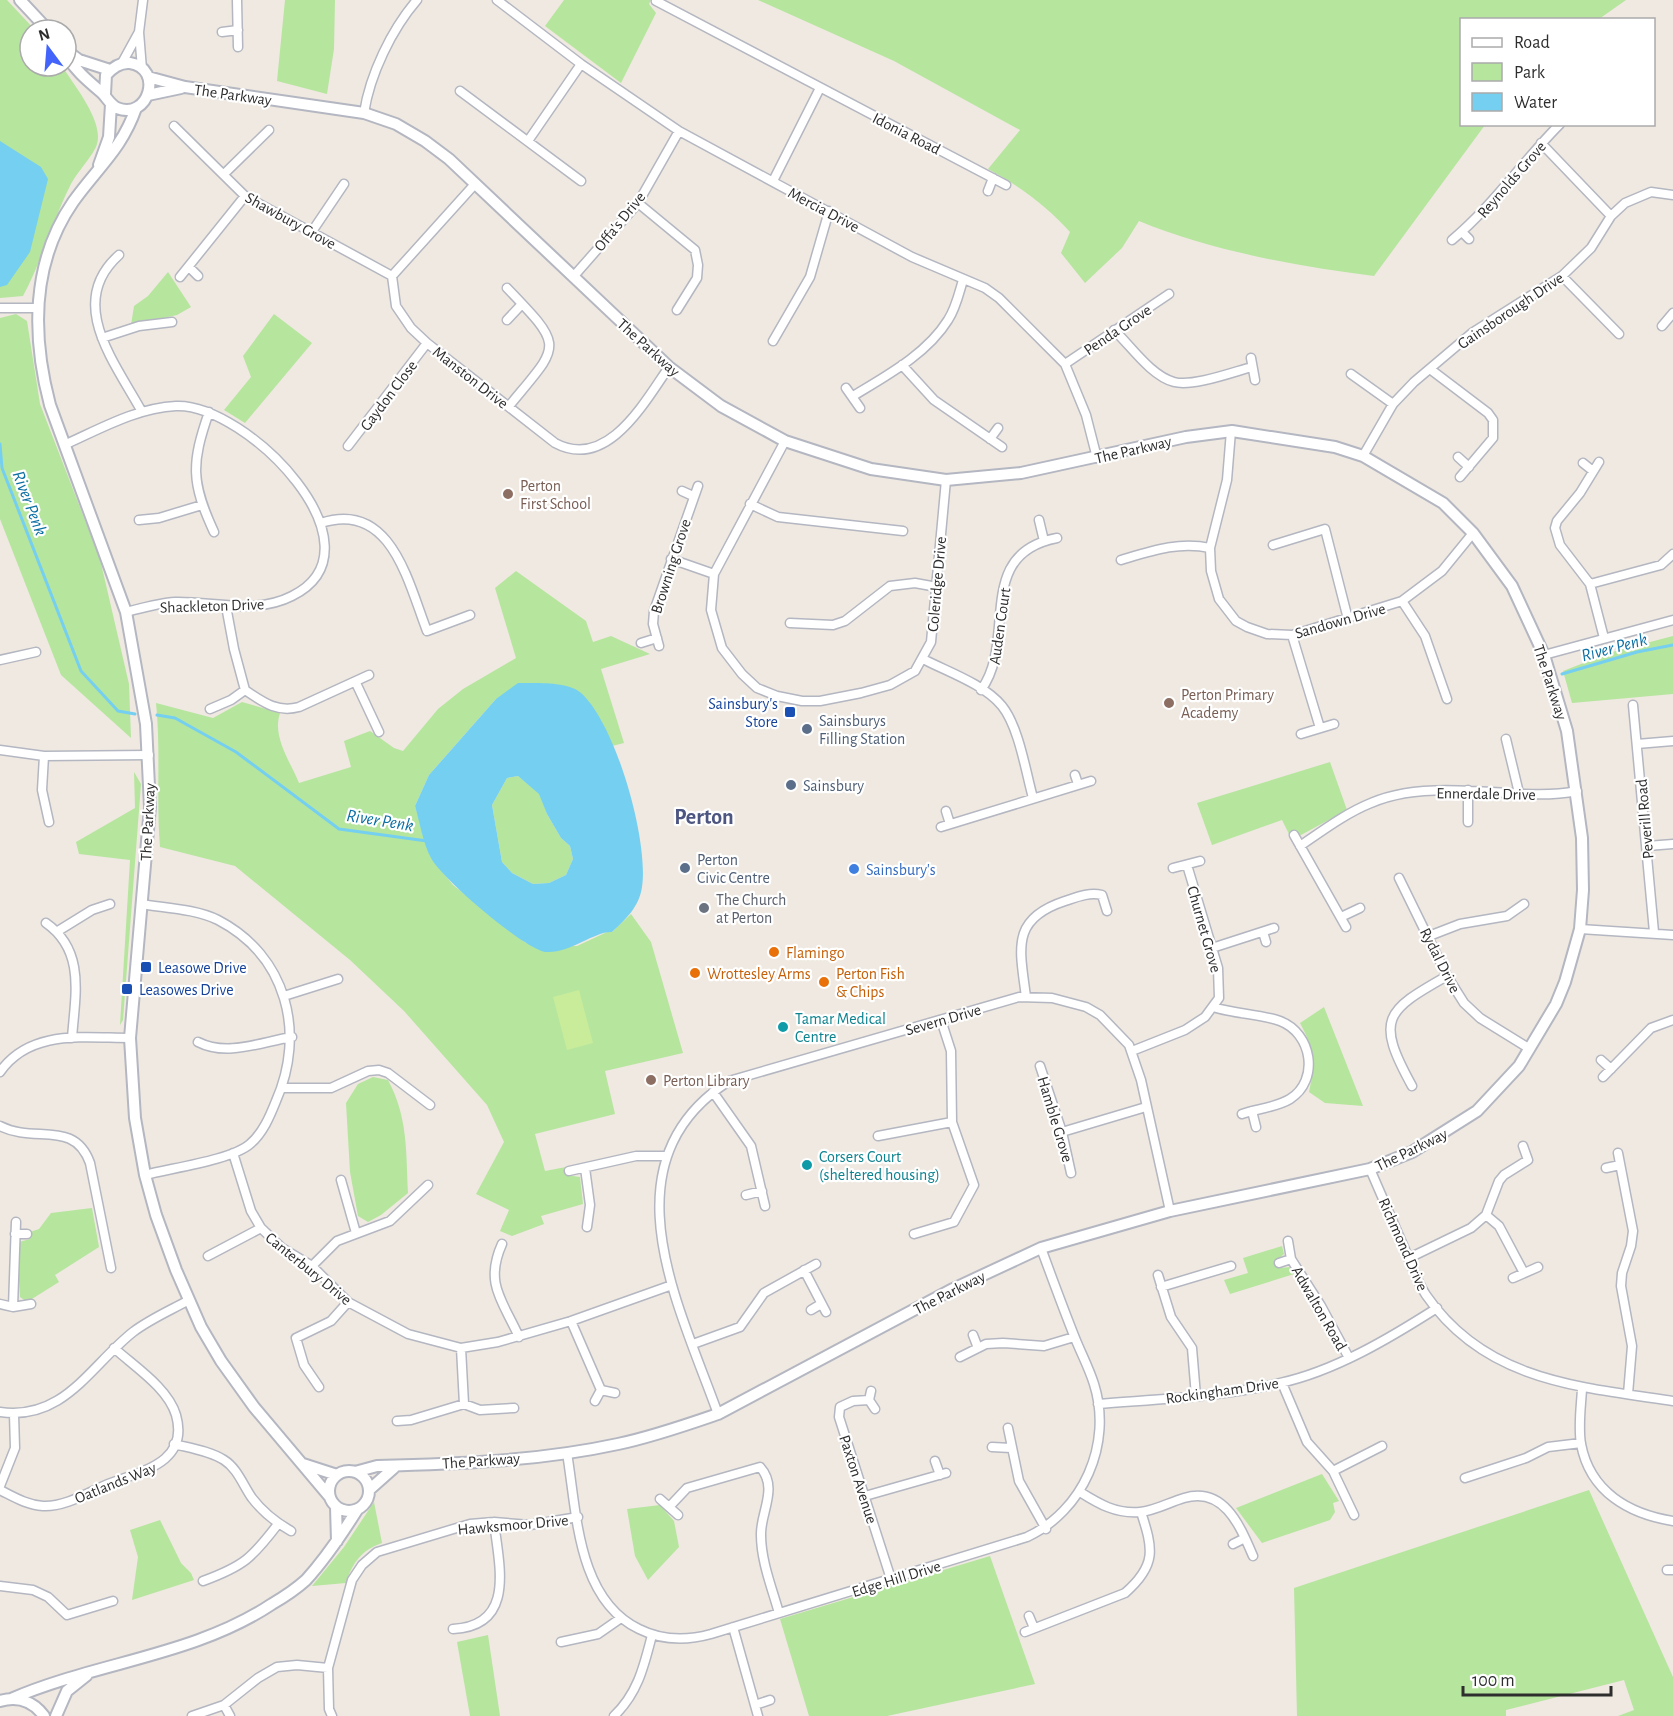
<svg xmlns="http://www.w3.org/2000/svg" width="1673" height="1716" viewBox="0 0 1673 1716" font-family="'Alegreya Sans',sans-serif">
  <style>
    .green { fill: #b6e59e }
    .pitch { fill: #c9ec9a }
    .water { fill: #75cff0; fill-rule: evenodd }
    .lines { fill: none; stroke-linecap: round; stroke-linejoin: round }
    .stream { stroke: #75cff0; stroke-width: 3 }
    .minor-casing { stroke: #b4b7c1; stroke-width: 11 }
    .tertiary-casing { stroke: #b4b7c1; stroke-width: 14 }
    .minor { stroke: #fff; stroke-width: 8 }
    .tertiary { stroke: #fff; stroke-width: 10 }
    .education-dot { fill: #8d6e63; stroke: #fff; stroke-width: 2 }
    .transit-dot { fill: #1a4fb4; stroke: #fff; stroke-width: 2 }
    .service-dot { fill: #5c6f8a; stroke: #fff; stroke-width: 2 }
    .shop-dot { fill: #3f7fe0; stroke: #fff; stroke-width: 2 }
    .worship-dot { fill: #6b7280; stroke: #fff; stroke-width: 2 }
    .food-dot { fill: #e8710a; stroke: #fff; stroke-width: 2 }
    .culture-dot { fill: #0f9aa8; stroke: #fff; stroke-width: 2 }
    .labels { text-anchor: middle; stroke-width: 4.5; stroke-linejoin: round; paint-order: stroke }
    .street-label { font-size: 16px; fill: #2e2e2e; stroke: #fff }
    .education-label { font-size: 16px; fill: #785e54; stroke: #fff; text-anchor: start }
    .transit-label { font-size: 16px; fill: #164399; stroke: #fff; text-anchor: start }
    .service-label { font-size: 16px; fill: #4e5e75; stroke: #fff; text-anchor: start }
    .shop-label { font-size: 16px; fill: #366cbe; stroke: #fff; text-anchor: start }
    .worship-label { font-size: 16px; fill: #5b616d; stroke: #fff; text-anchor: start }
    .food-label { font-size: 16px; fill: #c56008; stroke: #fff; text-anchor: start }
    .culture-label { font-size: 16px; fill: #0d838f; stroke: #fff; text-anchor: start }
    .water-label { font-size: 18px; font-style: italic; fill: #0d6fa3; stroke: #fff }
    .district-label { font-size: 22px; font-weight: bold; fill: #4d5680; stroke: #fff }
  </style>
  <rect width="100%" height="100%" fill="#efe9e1"/>
  <path class="green" d="M0 0H7L35 30H30V66H62C73 84 104 121 97 144 94 155 76 173 70 186 52 222 42 261 23 296L0 298Z
    M285 0H335L334 49 327 94 277 81Z
    M564 0H651L649 4 656 13 621 83 545 26Z
    M758 0H1626L1599 19 1462 20V124L1485 125 1374 276C1297 266 1211 251 1139 221L1122 248 1085 283 1061 253 1070 232C1047 206 1018 185 988 169L1020 130 894 61Z
    M168 272 191 307 177 315 131 325 134 306 148 296Z
    M16 314 27 321 40 404 100 559 129 684 131 738 61 675 0 519V318Z
    M274 314 312 343 245 423 224 410 251 377 243 356Z
    M516 571 586 621 593 642 611 636 650 654 601 669 624 743 612 746 601 720 496 699 429 775 415 806 432 859 453 885 526 943 577 946 607 932H612L631 914 651 942 683 1053 605 1071 615 1114 535 1134 545 1171 566 1167V1175L580 1177 583 1204 541 1216 544 1224 512 1236 500 1231 509 1210 476 1194 504 1142 487 1105 404 1011 350 960 235 866 160 847C156 799 161 751 156 703L213 718 242 702 280 713C272 737 290 761 299 783L351 767 344 741 370 731 394 748 403 751 438 709 463 689 516 658 495 588Z
    M1673 636V694L1572 703 1563 671 1612 652Z
    M1330 762 1347 810 1301 835 1296 833 1290 836 1282 820 1212 845 1197 803Z
    M134 772 141 784 123 1020 120 1025 130 860 79 854 76 842 135 808Z
    M518 776 540 794 547 814 561 838 570 846 573 859 566 875 549 883 533 884 512 873 502 862 492 805 507 778Z
    M1324 1007 1363 1106 1325 1103 1309 1092C1316 1060 1315 1052 1300 1023Z
    M373 1077 388 1080C408 1117 406 1152 408 1193L381 1215 368 1222 358 1216 350 1172 346 1103 358 1084Z
    M92 1208 99 1247 55 1275 59 1282 27 1302 20 1297 18 1266 19 1242 30 1239V1232L39 1229 51 1213Z
    M1282 1246 1284 1254 1276 1261 1279 1268 1291 1267 1294 1274 1230 1294 1224 1280 1248 1273 1243 1258Z
    M1322 1474 1339 1501 1333 1503 1335 1512 1330 1520 1262 1543 1236 1508Z
    M1589 1490 1673 1677V1716H1618L1634 1710 1624 1680 1506 1710V1716H1297L1294 1588Z
    M374 1502 382 1543C361 1550 352 1564 346 1583L312 1586 344 1547Z
    M660 1505 674 1521 679 1547 648 1580 635 1556 627 1509Z
    M160 1520 181 1563 191 1573 194 1580 132 1600 138 1557 130 1530Z
    M990 1556 1035 1684 887 1716H809L780 1619Z
    M488 1635 500 1716H470L457 1642Z"/>
  <path class="pitch" d="M579 990 593 1043 567 1050 553 997Z"/>
  <path class="water" d="M0 141 41 167 48 179 30 252 7 285 0 287Z
    M518 683C535 683 568 681 581 693 616 724 649 841 642 887 639 907 626 919 612 932 595 931 570 953 547 952 527 952 441 878 431 858 423 843 420 823 415 806L429 775 496 699ZM518 776 539 794 547 814 561 838 570 846 573 859 566 875 549 883 533 884 512 873 502 862 492 805 507 778Z"/>
  <g class="lines">
    <path class="stream" d="M0 444 2 468 81 671 118 711 135 714
      M1562 674 1637 652 1673 645
      M157 715 175 718 236 752 339 829 427 841"/>
    <g class="minor-casing">
      <path id="minor" d="M237 0 238 47
        M497 0 581 64 679 131 912 257 985 288 999 298 1065 364 1086 415 1097 458
        M656 1 1006 185
        M222 32 238 30
        M122 63 139 32
        M142 69 139 32 143 0
        M460 91 581 181
        M364 113C370 74 392 29 417 0
        M174 126 245 196 392 276
        M528 141 581 64
        M1541 143 1611 216
        M224 174 269 130
        M773 181 820 88
        M475 184 392 276 396 306 411 328 427 343 555 443C607 471 644 403 669 367
        M988 191 993 178
        M638 203 695 250 698 265 697 278 677 310
        M1462 232 1469 239
        M311 233 344 184
        M1452 240C1493 206 1522 162 1560 124
        M119 255C65 303 116 364 142 412
        M189 267 198 276
        M1562 276 1619 334
        M180 277 245 196
        M573 277 638 203 679 131
        M507 288C566 349 560 344 509 406
        M0 308H37
        M507 320 522 304
        M1662 326 1673 313
        M1114 330C1131 346 1151 376 1174 382 1193 387 1233 372 1252 367
        M102 338 139 326 172 322
        M773 341 810 277 829 211
        M1251 358 1255 380
        M1065 364 1169 294
        M902 365 934 400 1002 447
        M1430 369 1488 413 1493 420V438L1460 477
        M1351 374 1393 404
        M846 388 860 408
        M853 396C886 376 927 354 948 320 956 308 959 293 963 280
        M209 412C191 464 191 482 214 532
        M1231 431 1227 480 1210 548 1211 571 1219 599 1236 621 1247 627 1267 634 1292 635 1402 601 1442 571 1473 533
        M990 439 998 428
        M785 441 714 574 711 610 722 648 742 674 757 688 777 696 802 701H820L861 693 890 685 915 671 931 642 946 480
        M64 445C100 429 136 408 176 406 246 403 389 548 292 596 255 615 214 601 175 602 159 603 142 608 126 612
        M348 446 427 343
        M1363 456 1393 404 1414 382 1472 333 1562 276 1591 248 1611 216 1625 203 1651 192 1673 195
        M1458 457 1469 467
        M1599 462 1580 493 1557 521 1555 528 1560 545 1590 584 1604 638
        M1583 463 1593 471
        M682 491 693 496
        M750 504 778 517 903 531
        M139 520 159 518 202 505
        M1039 520 1044 541
        M321 523C391 500 408 582 427 631L470 615
        M1273 545 1325 529 1348 619
        M671 559 714 574
        M1121 560C1151 551 1179 541 1210 548
        M1590 584 1661 565 1673 554
        M1402 601 1425 636 1447 699
        M226 606 234 649 245 690C263 702 277 713 299 707L369 675
        M790 623 833 625 845 621 890 586 915 583 937 587
        M1292 635 1320 728
        M641 643 657 638
        M659 646 653 624 654 611 698 486
        M1544 655 1673 620
        M923 659C948 672 984 684 1002 706 1019 727 1026 773 1033 798
        M0 660 36 652
        M356 683 379 732
        M981 690C1018 640 973 554 1057 538
        M1633 705 1654 932
        M210 709 231 700 245 690
        M1301 734 1334 724
        M1506 739 1519 793
        M1637 744 1673 741
        M0 750 44 756 149 755
        M44 756 42 790 49 822
        M1075 775 1078 784
        M1468 790V822
        M946 811 950 824
        M941 827 1091 781
        M1294 835 1346 927
        M1300 846C1322 831 1346 813 1371 803 1400 790 1440 789 1471 791 1506 792 1542 798 1577 791
        M1647 846 1673 844
        M1173 868 1200 861
        M1399 878 1447 976 1464 1003 1480 1018 1530 1049
        M141 904C165 908 196 909 218 920 287 956 306 1033 276 1101 270 1116 263 1133 250 1144 232 1160 171 1168 145 1175
        M1341 917 1360 908
        M46 923C86 951 75 996 72 1038
        M1580 929 1673 935
        M58 931 92 910 110 904
        M1263 932 1266 942
        M1429 936 1460 924 1507 916 1524 904
        M1212 948 1274 928
        M284 996 338 979
        M1026 997C1020 949 1010 919 1065 901 1077 897 1089 892 1102 895L1107 911
        M1213 1007C1235 1014 1260 1014 1280 1021 1312 1033 1320 1080 1290 1099 1277 1107 1257 1109 1242 1114
        M198 1042C227 1057 261 1042 292 1037
        M1132 1051 1185 1030 1205 1017 1219 998 1218 968 1187 865
        M1601 1060 1611 1069
        M1040 1066 1062 1132 1071 1173
        M0 1072C30 1029 84 1038 130 1038
        M1603 1077 1651 1028 1673 1020
        M1412 1086C1375 1019 1385 1011 1447 976
        M282 1088H331L368 1071 379 1070 388 1073 430 1105
        M713 1092 751 1146 765 1206
        M1252 1111 1256 1127
        M0 1126C35 1144 74 1119 90 1163L111 1268
        M1062 1132 1146 1107
        M878 1136 952 1122
        M233 1153 251 1211 261 1228 282 1248 312 1266 348 1302 408 1334 461 1348 498 1342 571 1321 672 1285
        M1618 1153 1633 1231 1631 1246 1622 1273 1621 1286 1632 1346 1628 1394
        M585 1168 590 1205 587 1227
        M1606 1168 1620 1165
        M1370 1169C1381 1194 1392 1220 1403 1245 1410 1261 1416 1280 1426 1295 1485 1381 1579 1387 1673 1401
        M569 1171 636 1156H665
        M341 1180 356 1233
        M746 1195 762 1191
        M1486 1215 1499 1226 1524 1273
        M15 1234H27
        M914 1234 954 1222 974 1185 952 1122 951 1051 941 1020
        M1288 1241 1291 1259 1321 1306 1349 1358
        M502 1244C484 1284 503 1301 519 1337
        M208 1256 261 1228
        M1409 1258 1471 1228 1486 1215 1499 1181 1504 1175 1528 1160 1523 1146
        M1279 1263 1291 1259
        M312 1266 337 1241 390 1221 428 1185
        M804 1270 826 1312
        M1158 1275 1171 1317 1192 1348 1196 1396
        M1513 1278 1538 1267
        M1161 1287 1231 1266
        M0 1304 13 1307 31 1304
        M13 1307 16 1222
        M811 1310 821 1304
        M571 1321 601 1390
        M973 1335 978 1348
        M693 1344 740 1327 764 1293 816 1264
        M461 1348 464 1404
        M960 1357 986 1344 1003 1343 1044 1346 1074 1337
        M1282 1383 1307 1442 1333 1471 1354 1515
        M319 1387 304 1365 296 1338 331 1321 348 1302
        M1582 1389C1581 1407 1578 1426 1581 1444 1590 1492 1629 1514 1673 1521
        M871 1391 869 1400 875 1409
        M869 1400 853 1401 840 1407 839 1417 891 1579
        M595 1401 601 1390 615 1393
        M1098 1404C1159 1399 1221 1397 1280 1383 1335 1371 1390 1338 1437 1308
        M0 1412C64 1421 90 1366 133 1332 150 1319 171 1310 189 1300
        M718 1414C679 1305 603 1162 729 1081L1019 997 1052 998 1086 1007 1100 1015 1129 1045 1141 1080 1170 1211
        M397 1421 411 1420 464 1404 480 1410 514 1408
        M1008 1428 1019 1481 1046 1529
        M174 1444C190 1448 210 1451 224 1460 237 1468 243 1485 252 1498 262 1511 277 1523 291 1531
        M992 1447 1011 1448
        M567 1453C577 1513 577 1599 639 1629 663 1641 686 1641 711 1634L1027 1537C1083 1511 1113 1444 1094 1384 1089 1368 1081 1353 1075 1338 1063 1308 1052 1278 1041 1248
        M935 1461 940 1475
        M1333 1471 1382 1446
        M1465 1478 1526 1458 1548 1447 1581 1443
        M0 1486 15 1448 14 1414
        M0 1490C14 1497 27 1505 43 1506 65 1507 87 1493 108 1484 138 1472 190 1464 176 1415 168 1388 135 1367 114 1348
        M1080 1492C1099 1504 1116 1514 1140 1512 1154 1511 1170 1502 1184 1498 1224 1486 1240 1526 1253 1556
        M865 1496 946 1473
        M660 1499 678 1515
        M670 1506 687 1488 760 1467C779 1488 760 1513 761 1535 761 1561 772 1588 779 1613
        M1233 1544 1245 1538
        M1667 1570H1673
        M203 1581C244 1566 252 1558 278 1524
        M0 1586 33 1590 48 1597 67 1615 113 1601
        M1029 1616 1034 1628
        M733 1627 758 1716
        M453 1629C516 1626 499 1565 494 1522
        M1025 1632 1125 1593C1157 1565 1153 1549 1141 1512
        M561 1642 598 1634 621 1618
        M224 1705 230 1716
        M755 1705 770 1700
        M192 1716 224 1705 258 1678 277 1667 297 1665 328 1668
        M332 1716 329 1709 328 1668 352 1580 362 1565 377 1552 470 1524 494 1522 530 1525 578 1517
        M614 1716C638 1693 644 1666 652 1635"/>
    </g>
    <g class="tertiary-casing">
      <path id="tertiary" d="M20 0 48 30
        M67 51 79 60 110 70
        M66 55C75 70 87 80 101 92 107 97 109 104 117 108 149 121 164 68 130 63 119 62 112 68 106 75L105 94
        M148 77 185 87 364 113 396 124 425 141 449 159 669 367 721 406 785 441 871 469 946 480 1021 473 1186 437 1232 431 1335 447 1363 456 1443 503 1473 533 1512 586 1544 655 1567 731 1582 838 1583 890 1580 929 1565 982 1556 1004 1519 1066 1477 1111 1412 1152 1370 1169 1170 1211 1041 1248 953 1289 718 1414C686 1425 652 1437 618 1444 540 1461 457 1464 377 1466L355 1472
        M148 95 181 88
        M136 108C122 149 97 168 73 202 31 263 32 337 50 405L126 612 146 724 150 807 130 1038 135 1118 145 1175 156 1215 176 1270 201 1327 221 1361 254 1407 329 1496
        M99 165 109 137 111 104
        M303 1464 337 1475
        M329 1491a20 20 0 1 1 40 0a20 20 0 1 1-40 0Z
        M369 1490 396 1466
        M336 1507 337 1541
        M11 1699C96 1662 194 1656 272 1604 284 1597 296 1589 306 1580 326 1558 342 1534 357 1510
        M0 1701C17 1696 33 1701 44 1716
        M56 1716 67 1691 87 1675"/>
    </g>
    <use href="#minor" class="minor"/>
    <use href="#tertiary" class="tertiary"/>
  </g>
  <g class="education-dot">
    <circle cx="508" cy="494" r="6"/>
    <circle cx="1169" cy="703" r="6"/>
    <circle cx="651" cy="1080" r="6"/>
  </g>
  <g class="transit-dot">
    <rect x="784" y="706" width="12" height="12" rx="3"/>
    <rect x="140" y="961" width="12" height="12" rx="3"/>
    <rect x="121" y="983" width="12" height="12" rx="3"/>
  </g>
  <g class="service-dot">
    <circle cx="807" cy="729" r="6"/>
    <circle cx="791" cy="785" r="6"/>
    <circle cx="685" cy="868" r="6"/>
  </g>
  <circle class="shop-dot" cx="854" cy="869" r="6"/>
  <circle class="worship-dot" cx="704" cy="908" r="6"/>
  <g class="food-dot">
    <circle cx="774" cy="952" r="6"/>
    <circle cx="695" cy="973" r="6"/>
    <circle cx="824" cy="982" r="6"/>
  </g>
  <g class="culture-dot">
    <circle cx="783" cy="1027" r="6"/>
    <circle cx="807" cy="1165" r="6"/>
  </g>
  <g class="labels">
    <g class="street-label">
      <text transform="translate(233 94) rotate(8)" y="6">The Parkway</text>
      <text transform="translate(907 133) rotate(27)" y="6">Idonia Road</text>
      <text transform="translate(1511 179) rotate(-49)" y="6">Reynolds Grove</text>
      <text transform="translate(824 209) rotate(28)" y="6">Mercia Drive</text>
      <text transform="translate(291 220) rotate(29)" y="6">Shawbury Grove</text>
      <text transform="translate(619 221) rotate(-51)" y="6">Offa's Drive</text>
      <text transform="translate(1510 310) rotate(-34)" y="6">Gainsborough Drive</text>
      <text transform="translate(1117 329) rotate(-34)" y="6">Penda Grove</text>
      <text transform="translate(649 347) rotate(42)" y="6">The Parkway</text>
      <text transform="translate(471 377) rotate(38)" y="6">Manston Drive</text>
      <text transform="translate(388 395) rotate(-53)" y="6">Gaydon Close</text>
      <text transform="translate(1133 449) rotate(-13)" y="6">The Parkway</text>
      <text transform="translate(670 566) rotate(-72)" y="6">Browning Grove</text>
      <text transform="translate(936 584) rotate(-85)" y="6">Coleridge Drive</text>
      <text transform="translate(212 605) rotate(-2)" y="6">Shackleton Drive</text>
      <text transform="translate(1340 620) rotate(-16)" y="6">Sandown Drive</text>
      <text transform="translate(999 626) rotate(-82)" y="6">Auden Court</text>
      <text transform="translate(1551 682) rotate(72)" y="6">The Parkway</text>
      <text transform="translate(1486 793) rotate(1)" y="6">Ennerdale Drive</text>
      <text transform="translate(1644 819) rotate(-95)" y="6">Peverill Road</text>
      <text transform="translate(147 822) rotate(-87)" y="6">The Parkway</text>
      <text transform="translate(1205 929) rotate(74)" y="6">Churnet Grove</text>
      <text transform="translate(1441 960) rotate(63)" y="6">Rydal Drive</text>
      <text transform="translate(943 1019) rotate(-16)" y="6">Severn Drive</text>
      <text transform="translate(1056 1119) rotate(73)" y="6">Hamble Grove</text>
      <text transform="translate(1411 1149) rotate(-26)" y="6">The Parkway</text>
      <text transform="translate(1404 1244) rotate(66)" y="6">Richmond Drive</text>
      <text transform="translate(309 1268) rotate(39)" y="6">Canterbury Drive</text>
      <text transform="translate(949 1292) rotate(-27)" y="6">The Parkway</text>
      <text transform="translate(1320 1308) rotate(60)" y="6">Adwalton Road</text>
      <text transform="translate(1222 1390) rotate(-8)" y="6">Rockingham Drive</text>
      <text transform="translate(481 1460) rotate(-4)" y="6">The Parkway</text>
      <text transform="translate(859 1479) rotate(72)" y="6">Paxton Avenue</text>
      <text transform="translate(115 1482) rotate(-22)" y="6">Oatlands Way</text>
      <text transform="translate(513 1524) rotate(-5)" y="6">Hawksmoor Drive</text>
      <text transform="translate(896 1578) rotate(-17)" y="6">Edge Hill Drive</text>
    </g>
    <g class="education-label">
      <text x="520" y="491">Perton<tspan x="520" dy="18">First School</tspan></text>
      <text x="1181" y="700">Perton Primary<tspan x="1181" dy="18">Academy</tspan></text>
      <text x="663" y="1086">Perton Library</text>
    </g>
    <g class="transit-label">
      <text x="778" y="709" text-anchor="end">Sainsbury's<tspan x="778" dy="18">Store</tspan></text>
      <text x="158" y="973">Leasowe Drive</text>
      <text x="139" y="995">Leasowes Drive</text>
    </g>
    <g class="service-label">
      <text x="819" y="726">Sainsburys<tspan x="819" dy="18">Filling Station</tspan></text>
      <text x="803" y="791">Sainsbury</text>
      <text x="697" y="865">Perton<tspan x="697" dy="18">Civic Centre</tspan></text>
    </g>
    <g class="shop-label">
      <text x="866" y="875">Sainsbury's</text>
    </g>
    <g class="worship-label">
      <text x="716" y="905">The Church<tspan x="716" dy="18">at Perton</tspan></text>
    </g>
    <g class="food-label">
      <text x="786" y="958">Flamingo</text>
      <text x="707" y="979">Wrottesley Arms</text>
      <text x="836" y="979">Perton Fish<tspan x="836" dy="18">&amp; Chips</tspan></text>
    </g>
    <g class="culture-label">
      <text x="795" y="1024">Tamar Medical<tspan x="795" dy="18">Centre</tspan></text>
      <text x="819" y="1162">Corsers Court<tspan x="819" dy="18">(sheltered housing)</tspan></text>
    </g>
    <g class="water-label">
      <text transform="translate(30 503) rotate(69)" y="6">River Penk</text>
      <text transform="translate(1614 647) rotate(-15)" y="6">River Penk</text>
      <text transform="translate(380 820) rotate(9)" y="6">River Penk</text>
    </g>
    <g class="district-label">
      <text x="704" y="824">Perton</text>
    </g>
  </g>
  <rect x="1460" y="18" width="195" height="108" fill="#ffffff" stroke="#ababab" stroke-width="1.5"/>
  <rect x="1472" y="38" width="30" height="9" fill="#ffffff" stroke="#ababab" stroke-width="1.5"/>
  <text x="1514" y="48" font-size="18" fill="#2e2e2e">Road</text>
  <rect x="1472" y="63" width="30" height="18" fill="#b6e59e" stroke="#ababab" stroke-width="1.5"/>
  <text x="1514" y="78" font-size="18" fill="#2e2e2e">Park</text>
  <rect x="1472" y="93" width="30" height="18" fill="#75cff0" stroke="#ababab" stroke-width="1.5"/>
  <text x="1514" y="108" font-size="18" fill="#2e2e2e">Water</text>
  <g transform="translate(48 48) rotate(344)"><circle r="28" fill="#ffffff" stroke="#ababab" stroke-width="1.5"/>
  <path d="M0-4.5L10 22L0 15L-10 22Z" fill="#4264fb"/>
  <text y="-9" font-size="16" font-weight="bold" text-anchor="middle" fill="#2e2e2e">N</text>
  </g>
  <path d="M1463 1686v9h148v-9" fill="none" stroke="#2e2e2e" stroke-width="3"/>
  <text x="1472" y="1686" font-size="18" fill="#2e2e2e" stroke="#ffffff" stroke-width="4.5" paint-order="stroke">100 m</text>
</svg>
